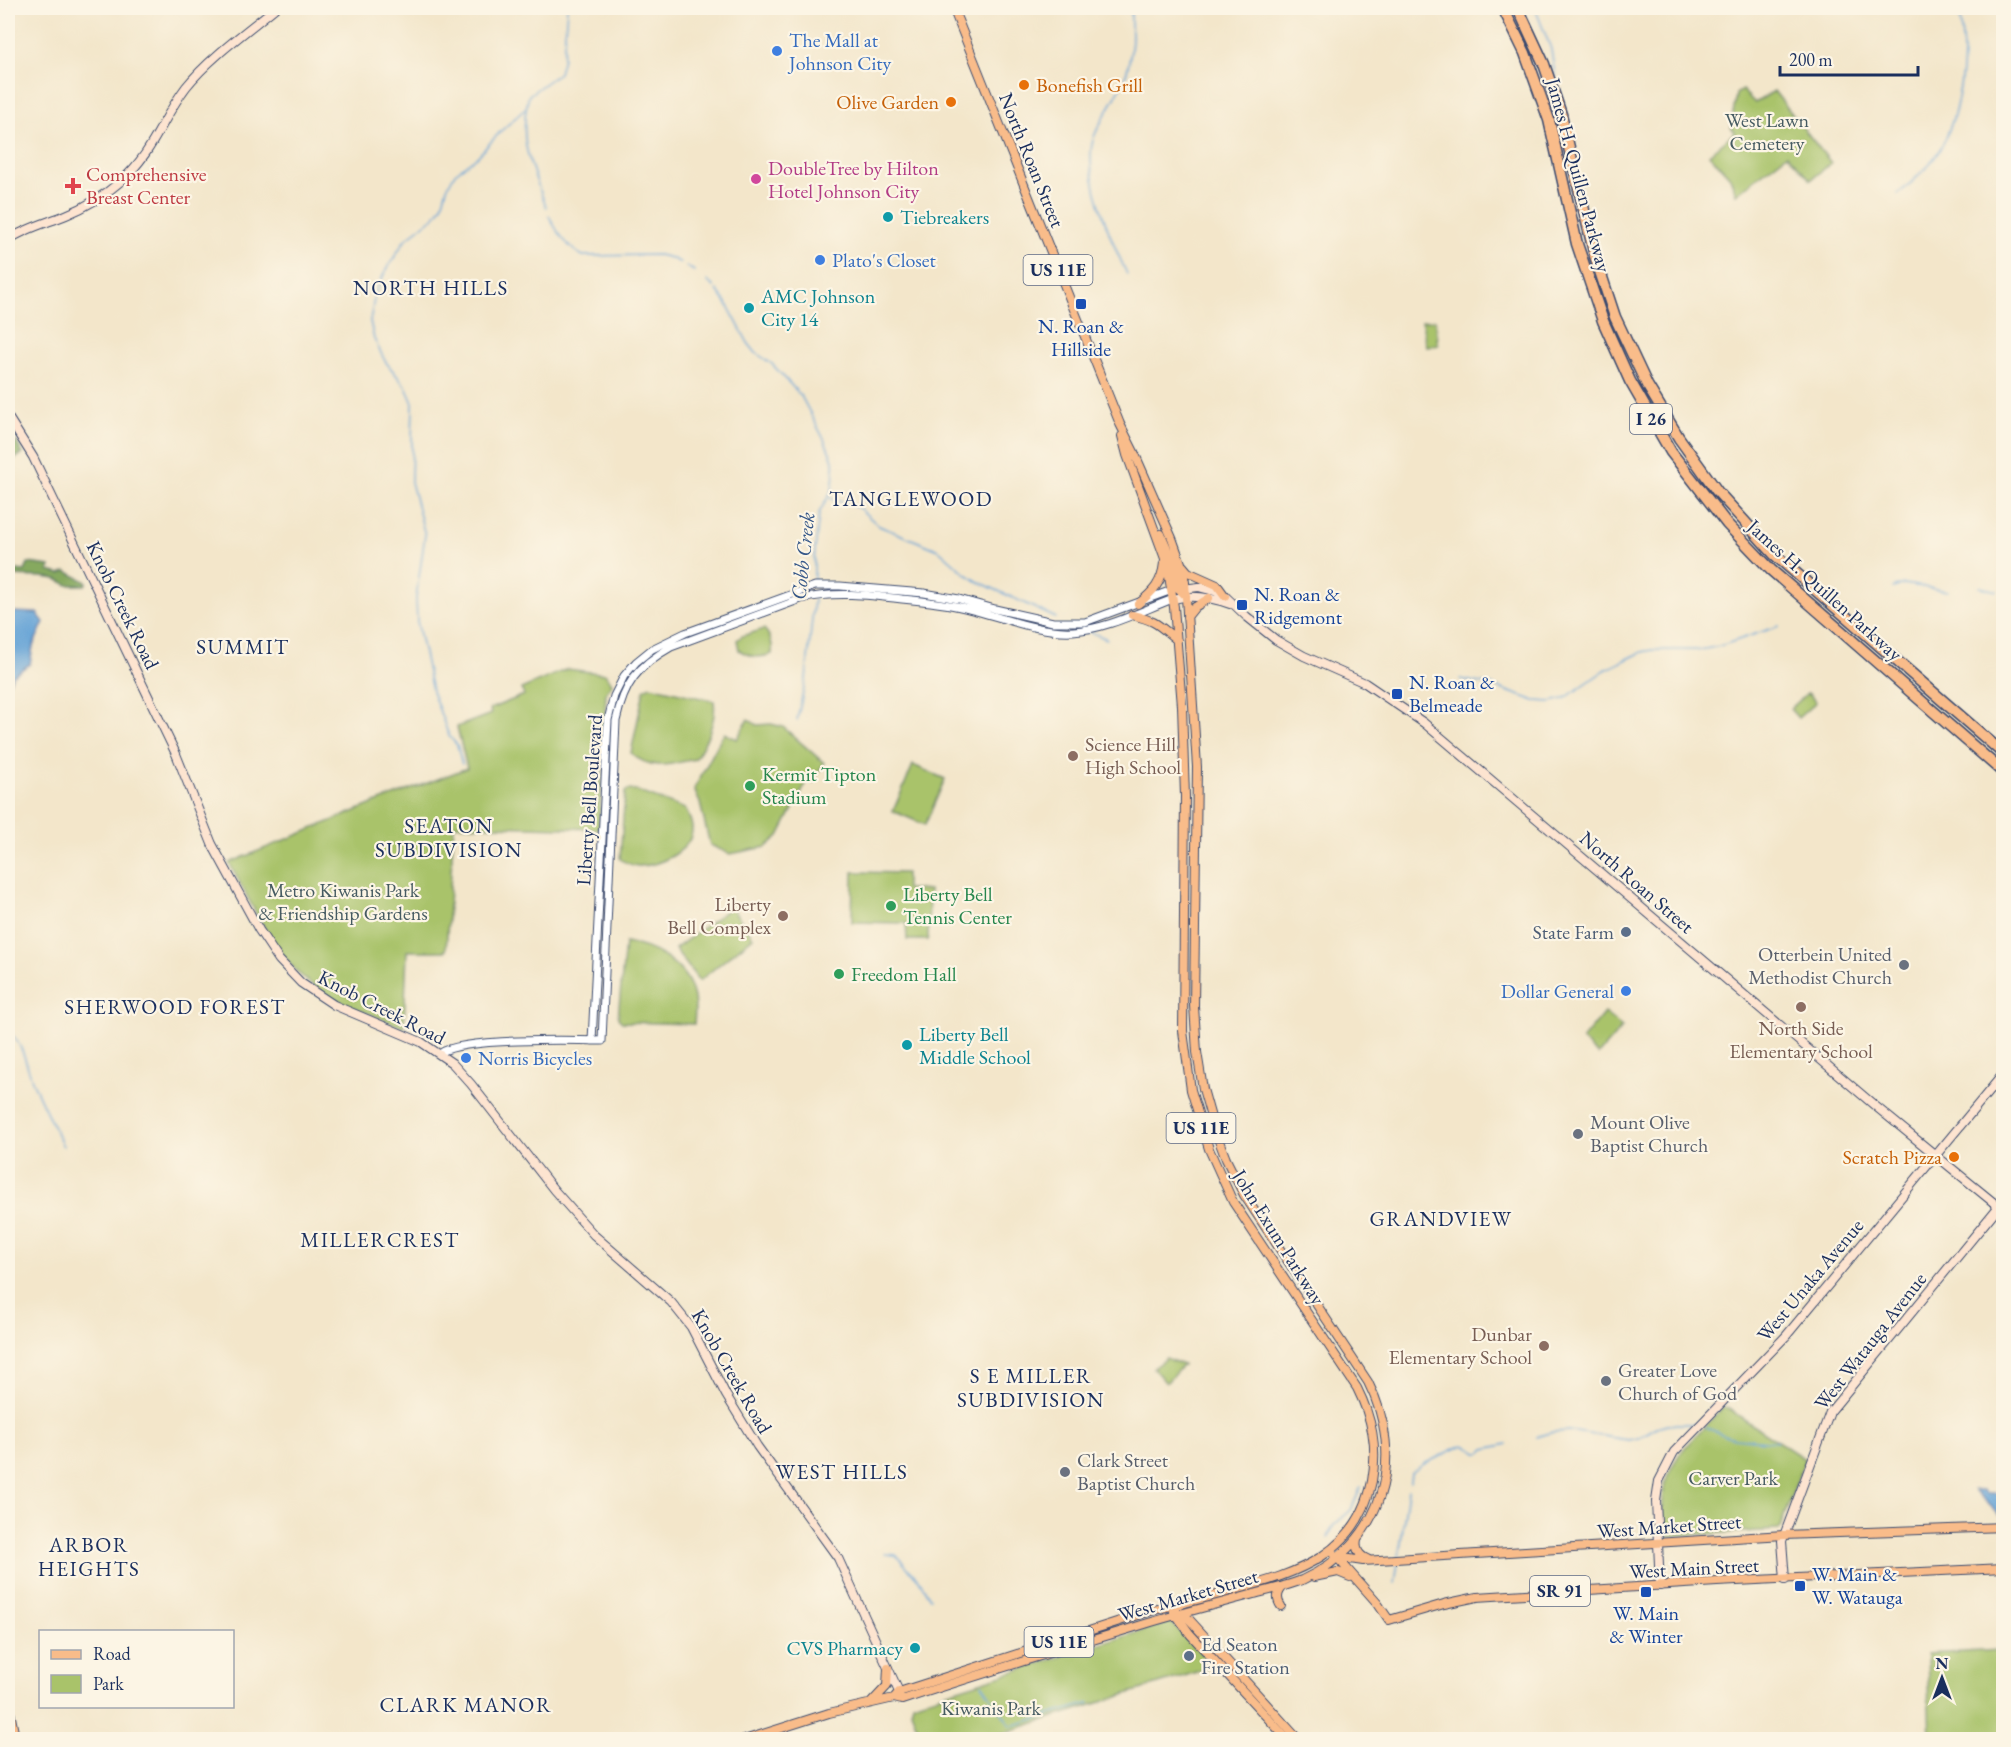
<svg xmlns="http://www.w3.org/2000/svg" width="2011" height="1747" viewBox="0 0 2011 1747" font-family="'EB Garamond',serif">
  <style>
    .green { fill: #a9c36a; stroke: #627964; stroke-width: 1.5 }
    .forest { fill: #86a95e; stroke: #506c5e; stroke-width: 1.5 }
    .water { fill: #64a2d6; stroke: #40689a; stroke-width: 1.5 }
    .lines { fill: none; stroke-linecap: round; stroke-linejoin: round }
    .stream { stroke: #64a2d6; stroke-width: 1.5 }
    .tertiary-casing { stroke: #3b4a6e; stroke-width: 9 }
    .secondary-casing { stroke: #3b4a6e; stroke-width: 10 }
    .primary-casing { stroke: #3b4a6e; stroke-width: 10 }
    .trunk-casing { stroke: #3b4a6e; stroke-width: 11 }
    .motorway-casing { stroke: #3b4a6e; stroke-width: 13 }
    .tertiary { stroke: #fff; stroke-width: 7 }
    .secondary { stroke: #fde4d0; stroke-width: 8 }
    .primary { stroke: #f9bc8a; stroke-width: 8 }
    .trunk { stroke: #f9bc8a; stroke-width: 9 }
    .motorway { stroke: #f9bc8a; stroke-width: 10 }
    .shop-dot { fill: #3f7fe0; stroke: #fcf5e5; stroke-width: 2 }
    .food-dot { fill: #e8710a; stroke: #fcf5e5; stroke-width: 2 }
    .hotel-dot { fill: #d1479c; stroke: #fcf5e5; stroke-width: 2 }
    .health-dot { fill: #e0444e; stroke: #fcf5e5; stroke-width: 2 }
    .culture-dot { fill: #0f9aa8; stroke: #fcf5e5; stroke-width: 2 }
    .transit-dot { fill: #1a4fb4; stroke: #fcf5e5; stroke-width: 2 }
    .education-dot { fill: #8d6e63; stroke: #fcf5e5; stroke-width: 2 }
    .leisure-dot { fill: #2e9e5b; stroke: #fcf5e5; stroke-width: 2 }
    .service-dot { fill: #5c6f8a; stroke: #fcf5e5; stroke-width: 2 }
    .worship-dot { fill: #6b7280; stroke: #fcf5e5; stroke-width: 2 }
    .labels { text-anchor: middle; stroke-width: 4.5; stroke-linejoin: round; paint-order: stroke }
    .shield { fill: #fcf5e5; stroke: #5e6a86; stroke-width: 1.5 }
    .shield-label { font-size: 18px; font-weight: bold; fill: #1b2f5e }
    .shop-label { font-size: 20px; fill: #366cbe; stroke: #fcf5e5; text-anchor: start }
    .food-label { font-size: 20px; fill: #c56008; stroke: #fcf5e5; text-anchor: end }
    .park-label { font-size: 20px; fill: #465b62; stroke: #fcf5e5 }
    .street-label { font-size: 20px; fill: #1b2f5e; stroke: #fcf5e5 }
    .hotel-label { font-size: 20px; fill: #b23c85; stroke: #fcf5e5; text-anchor: start }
    .health-label { font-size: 20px; fill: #be3a42; stroke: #fcf5e5; text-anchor: start }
    .culture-label { font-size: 20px; fill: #0d838f; stroke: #fcf5e5; text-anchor: start }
    .transit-label { font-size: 20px; fill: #164399; stroke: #fcf5e5; text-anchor: start }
    .education-label { font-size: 20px; fill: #785e54; stroke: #fcf5e5; text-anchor: end }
    .leisure-label { font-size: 20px; fill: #27864d; stroke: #fcf5e5; text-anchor: start }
    .service-label { font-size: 20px; fill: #4e5e75; stroke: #fcf5e5; text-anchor: end }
    .worship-label { font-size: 20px; fill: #5b616d; stroke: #fcf5e5; text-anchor: start }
    .neighbourhood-label { font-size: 21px; letter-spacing: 1.5px; fill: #1b2f5e; stroke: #fcf5e5 }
    .water-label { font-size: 21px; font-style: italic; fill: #355788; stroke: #fcf5e5 }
  </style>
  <rect width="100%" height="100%" fill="#fcf5e5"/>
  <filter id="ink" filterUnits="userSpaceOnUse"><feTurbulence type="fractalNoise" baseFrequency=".0167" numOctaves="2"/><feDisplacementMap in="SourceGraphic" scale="12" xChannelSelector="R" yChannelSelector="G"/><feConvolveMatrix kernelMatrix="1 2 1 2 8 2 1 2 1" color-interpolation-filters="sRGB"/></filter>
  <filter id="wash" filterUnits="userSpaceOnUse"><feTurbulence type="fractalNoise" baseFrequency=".008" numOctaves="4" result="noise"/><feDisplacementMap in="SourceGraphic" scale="24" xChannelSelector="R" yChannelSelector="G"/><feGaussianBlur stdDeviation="1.35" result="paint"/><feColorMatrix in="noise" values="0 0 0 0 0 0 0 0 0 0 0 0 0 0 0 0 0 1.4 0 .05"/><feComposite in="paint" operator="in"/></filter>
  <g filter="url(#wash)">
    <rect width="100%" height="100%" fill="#f3e6ca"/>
    <path class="green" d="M1742 90 1755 103 1774 91 1831 163 1811 180 1787 154 1736 194 1730 177 1709 154 1735 132 1731 127 1736 94Z
      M1435 320 1438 345 1426 346 1422 321Z
      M764 629C771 636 773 644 772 654 758 659 751 657 739 650L737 640 742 636Z
      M567 669 606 674 612 684 606 693 599 829 454 825 446 951H407L404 1028C376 1016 345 1006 319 990 275 961 254 907 229 863L375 803 467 768 457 727 491 714 490 709 524 695 521 689Z
      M650 686 714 701C717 721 706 742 695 759 672 764 651 772 631 753L644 690Z
      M1808 693 1816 702 1798 718 1790 709Z
      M748 719 757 725 771 724 783 727 824 763 813 782 808 780 779 836 766 847 730 854 710 845 700 803 694 789 724 733 737 739Z
      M913 765 945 779 925 825 893 811Z
      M628 790 637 791 685 809C688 814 691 820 692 827 694 851 658 866 638 866 631 865 626 863 620 859L625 792Z
      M853 872 906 873V889L929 890 928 940H907L906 923 852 922Z
      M731 907 753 937 699 981 675 949Z
      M625 943C652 946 683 963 692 990 696 1001 695 1012 694 1024L622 1022 618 1018Z
      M1604 1013 1622 1027 1598 1055 1582 1040Z
      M1166 1358 1183 1365 1166 1383 1153 1368Z
      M1723 1408H1727L1805 1459 1779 1530 1664 1536C1664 1524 1662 1511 1663 1499 1664 1460 1698 1434 1723 1408Z
      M1171 1622 1208 1660 1209 1665 1206 1669 984 1739H922L911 1711 913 1703Z
      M2001 1650 2004 1676 2003 1739H1930L1927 1654Z"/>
    <path class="forest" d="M16 441 23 454 8 462V446Z
      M28 563 50 566 49 571 60 574 66 571 87 582 85 585H68L56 579 42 577 8 576V569L25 571Z"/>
    <path class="water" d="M11 612 37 613 44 622 33 646 30 664 13 675 8 686V613Z
      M1974 1490H1983L1986 1493H2003V1518Z"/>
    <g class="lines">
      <path class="stream" d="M1535 8 1551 49 1555 76
        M1898 194C1910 184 1922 174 1931 162 1954 134 1962 89 1963 53 1963 38 1959 23 1960 8
        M546 207C531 164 517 142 529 95L559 73 563 58 567 8
        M549 216C557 232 567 248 583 256L659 255 671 258 681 263
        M686 266 694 271
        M1127 274C1112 242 1081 172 1094 137 1102 115 1120 96 1127 71 1130 59 1132 48 1132 35 1131 25 1130 17 1132 8
        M707 281 714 287
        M717 290 727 304 748 343 756 353 772 364 801 396 825 441 833 460 834 474 832 490 819 513 814 560V582
        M830 498 859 508 879 526 939 550 966 574 977 581 1056 618
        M1980 587 1997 591
        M1893 588 1904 584 1948 591
        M1088 631 1107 639
        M1460 679 1490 685 1535 701 1550 702 1564 699 1605 670 1642 652 1653 650H1700L1720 646 1779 626
        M797 720 806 679 814 599
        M462 764 457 745 449 736 432 691 417 621 416 598 425 535 411 482 413 403 406 387 385 361 374 339 370 321 375 294 384 274 405 240 435 216 442 206 447 188 455 173 478 156 501 131 526 108
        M8 1031C24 1044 26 1066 34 1085 43 1106 53 1126 63 1146
        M1705 1427 1724 1435 1735 1438 1777 1442
        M1536 1437 1554 1432 1569 1431 1628 1440 1638 1438 1657 1427 1667 1424H1693
        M1410 1482 1411 1473 1424 1464 1463 1445 1471 1448 1477 1453H1481L1485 1449 1507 1444
        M1328 1538 1333 1526 1351 1510 1361 1487
        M885 1554 896 1555 919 1580 930 1598
        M1399 1556 1408 1490
        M1395 1583 1398 1563
        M982 1684 1011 1726 1090 1703"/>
    </g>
  </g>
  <g filter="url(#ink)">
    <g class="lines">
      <g class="tertiary-casing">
        <path id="tertiary" d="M592 1041 608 720 614 696 624 676 636 662 652 649 685 633 815 586H840L924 593 959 599 995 609 1053 622H1085L1172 590
          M441 1053C460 1038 573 1040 602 1041L616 721C624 684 637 666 671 647L801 599C834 591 868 595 902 599 923 601 944 603 965 608 999 616 1038 633 1073 631 1108 629 1140 611 1173 599"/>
      </g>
      <g class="secondary-casing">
        <path id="secondary" d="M8 240C26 228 46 223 66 215 86 207 105 195 121 181 154 152 161 120 186 87 208 59 247 31 275 8
          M8 417 33 457 176 754 212 844 259 930 279 960 301 983 334 1005 421 1042 452 1063 471 1084 554 1190 594 1235 671 1302 691 1327 726 1395 757 1446 838 1558 899 1692
          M1182 589 1199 587 1215 591 1225 596 1246 616 1276 640 1304 656 1365 683 1424 723 1874 1105 2004 1211
          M1173 599C1193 594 1211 597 1230 604
          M1785 1580 1782 1541 1830 1412 2004 1200
          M1660 1586 1656 1501 1659 1481 1674 1452 1786 1336 2004 1073"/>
      </g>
      <g class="primary-casing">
        <path id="primary" d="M1161 534 1173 562 1179 589 1186 596
          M1183 566 1188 572 1217 585 1225 596
          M1138 604C1153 592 1162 583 1164 563
          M1132 615C1157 621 1158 625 1177 640
          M1187 617 1195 607 1209 598
          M1357 1539C1355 1550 1359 1556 1369 1560
          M1335 1555 1378 1604 1389 1620 1444 1604 1477 1597 1717 1582 2004 1568
          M1337 1557 1363 1561 1784 1535 2004 1527
          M1314 1577 1338 1572 1350 1577
          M1281 1606C1276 1599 1277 1592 1284 1586
          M1174 1612 1190 1634 1288 1740
          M1178 1612 1188 1618 1299 1740
          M894 1698 899 1692 1154 1610C1181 1604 1207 1598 1234 1590 1297 1574 1358 1553 1372 1481 1378 1447 1372 1418 1357 1388L1233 1202 1209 1149 1191 1090 1183 1031 1185 796 1182 706 1174 607 1167 564 1127 455 1122 436
          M871 1703 887 1686 888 1668
          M744 1740 829 1713 894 1698 902 1700C982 1673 1064 1649 1145 1624 1181 1613 1218 1604 1254 1594 1270 1590 1287 1586 1302 1580 1383 1543 1407 1459 1368 1382L1244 1195 1226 1159 1214 1128 1203 1089 1197 1052 1194 1006 1197 767 1185 582 1181 563 1172 538 1134 452 1120 424 953 8"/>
      </g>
      <g class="trunk-casing">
        <path id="trunk" d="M8 1704 15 1740"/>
      </g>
      <g class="motorway-casing">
        <path id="motorway" d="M1503 8 1525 53 1549 120 1577 244 1603 321 1630 381 1671 452 1727 524 1771 570 2004 773
          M1518 8 1544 64 1561 114 1595 256 1615 317 1647 385 1679 438 1717 491 1774 554 2004 754"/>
      </g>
      <use href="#tertiary" class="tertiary"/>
      <use href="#secondary" class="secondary"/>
      <use href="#primary" class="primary"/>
      <use href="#trunk" class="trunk"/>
      <use href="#motorway" class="motorway"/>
    </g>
  </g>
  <g class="shop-dot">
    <circle cx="777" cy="51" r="6"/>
    <circle cx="820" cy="260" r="6"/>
    <circle cx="1626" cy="991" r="6"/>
    <circle cx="466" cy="1058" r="6"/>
  </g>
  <g class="food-dot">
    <circle cx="1024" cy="85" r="6"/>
    <circle cx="951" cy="102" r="6"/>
    <circle cx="1954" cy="1157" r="6"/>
  </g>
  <circle class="hotel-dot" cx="756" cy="179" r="6"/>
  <path class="health-dot" d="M70 177h6v6h6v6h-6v6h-6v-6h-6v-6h6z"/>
  <g class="culture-dot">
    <circle cx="888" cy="217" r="6"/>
    <circle cx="749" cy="308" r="6"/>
    <circle cx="907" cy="1045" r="6"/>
    <circle cx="915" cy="1648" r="6"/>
  </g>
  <g class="transit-dot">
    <rect x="1075" y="298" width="12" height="12" rx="3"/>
    <rect x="1236" y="599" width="12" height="12" rx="3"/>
    <rect x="1391" y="688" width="12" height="12" rx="3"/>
    <rect x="1794" y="1580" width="12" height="12" rx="3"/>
    <rect x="1640" y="1586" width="12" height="12" rx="3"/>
  </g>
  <g class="education-dot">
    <circle cx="1073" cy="756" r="6"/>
    <circle cx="783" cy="916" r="6"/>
    <circle cx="1801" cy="1007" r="6"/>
    <circle cx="1544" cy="1346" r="6"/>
  </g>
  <g class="leisure-dot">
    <circle cx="750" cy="786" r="6"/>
    <circle cx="891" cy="906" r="6"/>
    <circle cx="839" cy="974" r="6"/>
  </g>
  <g class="service-dot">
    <circle cx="1626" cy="932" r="6"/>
    <circle cx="1189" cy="1656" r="6"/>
  </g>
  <g class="worship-dot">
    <circle cx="1904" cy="965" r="6"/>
    <circle cx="1578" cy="1134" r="6"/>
    <circle cx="1606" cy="1381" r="6"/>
    <circle cx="1065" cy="1472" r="6"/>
  </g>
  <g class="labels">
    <g class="shield">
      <rect x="1023.5" y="255" width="69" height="30" rx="4.5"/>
      <rect x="1630" y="404" width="42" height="30" rx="4.5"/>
      <rect x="1166.5" y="1113" width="69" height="30" rx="4.5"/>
      <rect x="1530" y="1576" width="60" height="30" rx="4.5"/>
      <rect x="1024.5" y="1627" width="69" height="30" rx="4.5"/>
    </g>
    <g class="shield-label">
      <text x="1058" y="276">US 11E</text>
      <text x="1651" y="425">I 26</text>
      <text x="1201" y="1134">US 11E</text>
      <text x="1560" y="1597">SR 91</text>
      <text x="1059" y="1648">US 11E</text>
    </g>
    <g class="shop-label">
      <text x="789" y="47">The Mall at<tspan x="789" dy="23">Johnson City</tspan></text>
      <text x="832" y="267">Plato's Closet</text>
      <text x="1614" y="998" text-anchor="end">Dollar General</text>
      <text x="478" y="1065">Norris Bicycles</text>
    </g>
    <g class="food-label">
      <text x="1036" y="92" text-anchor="start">Bonefish Grill</text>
      <text x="939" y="109">Olive Garden</text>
      <text x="1942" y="1164">Scratch Pizza</text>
    </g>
    <g class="park-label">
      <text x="1767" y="127">West Lawn<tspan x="1767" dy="23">Cemetery</tspan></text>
      <text x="343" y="897">Metro Kiwanis Park<tspan x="343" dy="23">&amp; Friendship Gardens</tspan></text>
      <text x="1733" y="1485">Carver Park</text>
      <text x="991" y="1715">Kiwanis Park</text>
    </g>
    <g class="street-label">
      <text transform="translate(1032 160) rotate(68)" y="7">North Roan Street</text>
      <text transform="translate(1579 175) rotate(75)" y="7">James H. Quillen Parkway</text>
      <text transform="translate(1825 590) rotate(42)" y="7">James H. Quillen Parkway</text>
      <text transform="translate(123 605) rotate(64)" y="7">Knob Creek Road</text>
      <text transform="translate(589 800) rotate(-86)" y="7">Liberty Bell Boulevard</text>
      <text transform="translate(1637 882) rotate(41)" y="7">North Roan Street</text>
      <text transform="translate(382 1007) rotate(27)" y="7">Knob Creek Road</text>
      <text transform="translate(1279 1237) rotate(58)" y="7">John Exum Parkway</text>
      <text transform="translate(1810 1280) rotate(-50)" y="7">West Unaka Avenue</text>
      <text transform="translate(1870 1341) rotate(-52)" y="7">West Watauga Avenue</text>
      <text transform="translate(732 1371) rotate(60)" y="7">Knob Creek Road</text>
      <text transform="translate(1669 1526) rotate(-4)" y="7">West Market Street</text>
      <text transform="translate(1694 1568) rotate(-3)" y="7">West Main Street</text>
      <text transform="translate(1188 1595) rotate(-16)" y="7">West Market Street</text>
    </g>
    <g class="hotel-label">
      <text x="768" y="175">DoubleTree by Hilton<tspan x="768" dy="23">Hotel Johnson City</tspan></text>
    </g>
    <g class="health-label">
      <text x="86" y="181">Comprehensive<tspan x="86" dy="23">Breast Center</tspan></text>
    </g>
    <g class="culture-label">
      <text x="900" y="224">Tiebreakers</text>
      <text x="761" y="303">AMC Johnson<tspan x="761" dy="23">City 14</tspan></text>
      <text x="919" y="1041">Liberty Bell<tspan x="919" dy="23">Middle School</tspan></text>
      <text x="903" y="1655" text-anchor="end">CVS Pharmacy</text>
    </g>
    <g class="transit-label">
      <text x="1081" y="333" text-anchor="middle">N. Roan &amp;<tspan x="1081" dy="23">Hillside</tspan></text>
      <text x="1254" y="601">N. Roan &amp;<tspan x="1254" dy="23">Ridgemont</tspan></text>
      <text x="1409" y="689">N. Roan &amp;<tspan x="1409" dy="23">Belmeade</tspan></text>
      <text x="1812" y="1581">W. Main &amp;<tspan x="1812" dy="23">W. Watauga</tspan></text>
      <text x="1646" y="1620" text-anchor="middle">W. Main<tspan x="1646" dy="23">&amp; Winter</tspan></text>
    </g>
    <g class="education-label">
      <text x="1085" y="751" text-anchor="start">Science Hill<tspan x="1085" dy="23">High School</tspan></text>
      <text x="771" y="911">Liberty<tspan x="771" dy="23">Bell Complex</tspan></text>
      <text x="1801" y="1035" text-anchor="middle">North Side<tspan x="1801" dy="23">Elementary School</tspan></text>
      <text x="1532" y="1341">Dunbar<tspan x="1532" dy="23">Elementary School</tspan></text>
    </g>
    <g class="leisure-label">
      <text x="762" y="781">Kermit Tipton<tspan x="762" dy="23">Stadium</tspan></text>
      <text x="903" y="901">Liberty Bell<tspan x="903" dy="23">Tennis Center</tspan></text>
      <text x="851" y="981">Freedom Hall</text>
    </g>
    <g class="service-label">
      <text x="1614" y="939">State Farm</text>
      <text x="1201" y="1651" text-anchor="start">Ed Seaton<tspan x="1201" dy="23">Fire Station</tspan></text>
    </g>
    <g class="worship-label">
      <text x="1892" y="961" text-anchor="end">Otterbein United<tspan x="1892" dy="23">Methodist Church</tspan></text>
      <text x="1590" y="1129">Mount Olive<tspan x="1590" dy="23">Baptist Church</tspan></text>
      <text x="1618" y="1377">Greater Love<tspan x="1618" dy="23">Church of God</tspan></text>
      <text x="1077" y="1467">Clark Street<tspan x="1077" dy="23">Baptist Church</tspan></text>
    </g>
    <g class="neighbourhood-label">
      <text x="431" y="295">NORTH HILLS</text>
      <text x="911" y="506">TANGLEWOOD</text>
      <text x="243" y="654">SUMMIT</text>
      <text x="449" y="833">SEATON<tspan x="449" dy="24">SUBDIVISION</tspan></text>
      <text x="175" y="1014">SHERWOOD FOREST</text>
      <text x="1441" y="1226">GRANDVIEW</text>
      <text x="380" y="1247">MILLERCREST</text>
      <text x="1031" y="1383">S E MILLER<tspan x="1031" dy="24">SUBDIVISION</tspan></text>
      <text x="842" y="1479">WEST HILLS</text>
      <text x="89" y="1552">ARBOR<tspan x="89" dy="24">HEIGHTS</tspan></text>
      <text x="466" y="1712">CLARK MANOR</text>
    </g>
    <g class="water-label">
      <text transform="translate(803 556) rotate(-84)" y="7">Cobb Creek</text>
    </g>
  </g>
  <rect width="2011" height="1747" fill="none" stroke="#fcf5e5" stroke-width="30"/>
  <rect x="39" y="1630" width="195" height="78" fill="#fcf5e5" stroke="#a2a6af" stroke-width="1.5"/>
  <rect x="51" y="1650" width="30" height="9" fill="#f9bc8a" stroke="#a2a6af" stroke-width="1.5"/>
  <text x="93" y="1660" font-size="18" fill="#1b2f5e">Road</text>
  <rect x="51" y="1675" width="30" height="18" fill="#a9c36a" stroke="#a2a6af" stroke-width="1.5"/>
  <text x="93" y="1690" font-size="18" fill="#1b2f5e">Park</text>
  <g transform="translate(1942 1678)" stroke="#fcf5e5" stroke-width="4.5" paint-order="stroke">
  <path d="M0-4.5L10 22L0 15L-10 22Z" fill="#1b2f5e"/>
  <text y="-9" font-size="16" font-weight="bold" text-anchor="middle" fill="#1b2f5e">N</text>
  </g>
  <path d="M1780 66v9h138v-9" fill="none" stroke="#1b2f5e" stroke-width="3"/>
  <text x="1789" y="66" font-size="18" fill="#1b2f5e" stroke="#fcf5e5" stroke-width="4.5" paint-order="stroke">200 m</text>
</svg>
